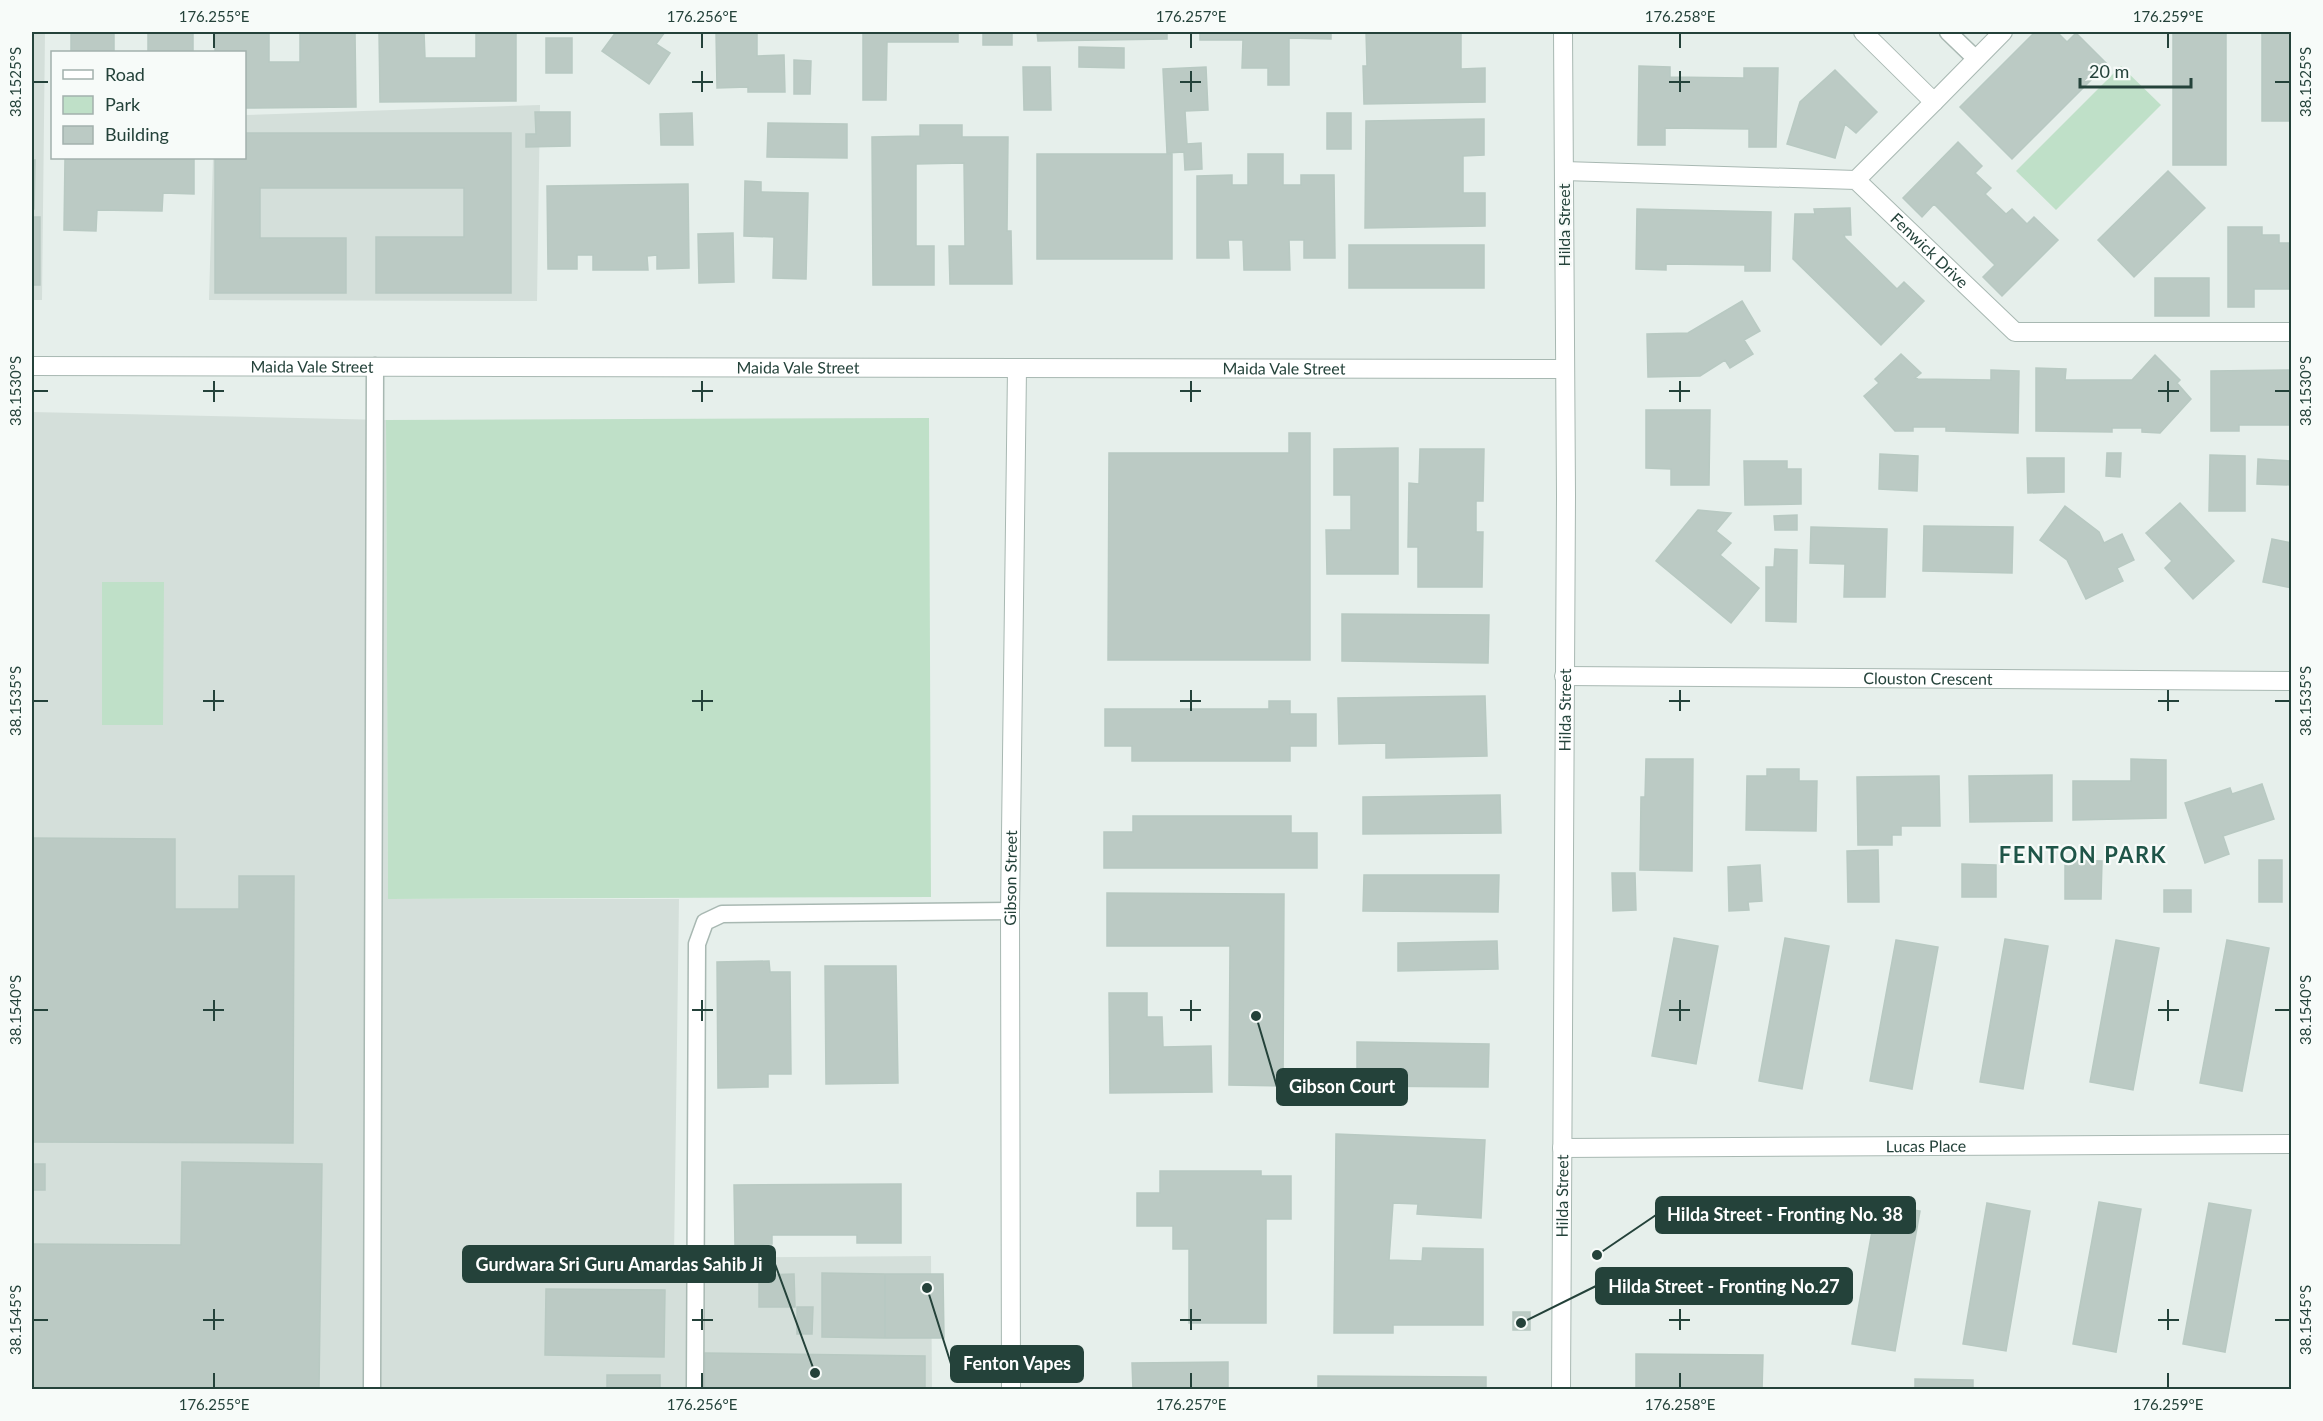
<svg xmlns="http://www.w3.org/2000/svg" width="2323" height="1421" viewBox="0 0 2323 1421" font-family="Lato,sans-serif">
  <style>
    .built { fill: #d4dfda }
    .green { fill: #bfe0c8 }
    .building { fill: #bbcac4; stroke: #b8c9c2; stroke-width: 1.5 }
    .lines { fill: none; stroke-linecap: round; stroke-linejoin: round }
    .service-casing { stroke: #a8b8b2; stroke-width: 19 }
    .minor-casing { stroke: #a8b8b2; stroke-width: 20 }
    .service { stroke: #fff; stroke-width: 16 }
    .minor { stroke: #fff; stroke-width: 18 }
    .ticks { fill: none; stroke: #24423a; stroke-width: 2 }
    .labels { text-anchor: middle; stroke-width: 4.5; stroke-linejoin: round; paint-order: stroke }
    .street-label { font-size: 16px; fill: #24423a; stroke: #f7fbf9 }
    .district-label { font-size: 22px; font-weight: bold; letter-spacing: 1.5px; fill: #1f5548; stroke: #f7fbf9 }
    .leader { fill: none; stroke: #24423a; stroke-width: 2 }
    .callout-dot { fill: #24423a; stroke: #f7fbf9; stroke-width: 2 }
    .callout { fill: #24423a; stroke: #24423a; stroke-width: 2 }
    .callout-label { font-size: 18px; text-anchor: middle; font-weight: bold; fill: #fff }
    .neatline { fill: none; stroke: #24423a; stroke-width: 2 }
    .ticks-label { font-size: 15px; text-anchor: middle; fill: #24423a }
  </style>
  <rect width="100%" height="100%" fill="#e6efeb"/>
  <path class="built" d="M32 32H45L42 300H32Z
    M540 105 537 301 209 300 213 158H244L245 115Z
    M32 412 386 420 388 899H679L674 1258 931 1256 932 1389 32 1390Z"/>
  <path class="green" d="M2121 66 2161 105 2056 210 2016 171Z
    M929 418 931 897 388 899 386 420Z
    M102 582H164L163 725H102Z"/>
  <path class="building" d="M71 32H114V52H71Z
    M148 32H193V52H148Z
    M215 32H269V62H300V32H355L356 107 244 108V52H215Z
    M379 32H424L425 58H476V32H516V101L380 102Z
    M616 32H665L656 44 670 53 649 84 602 51Z
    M716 32H757V56L784 55 785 92H748V87L717 88Z
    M863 32H958V42H887L886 100H863Z
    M983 32H1012V45H983Z
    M1037 32H1167V39L1038 41Z
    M1200 32H1331V39L1289 38V85H1268V68H1242L1243 40H1200Z
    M1363 32H1485H1461V69L1485 68V102L1364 104 1363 66H1367L1366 32Z
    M2035 32H2057L2067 42 2076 33 2107 64 2012 159 1960 107Z
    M2173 32H2226V165H2173Z
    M2262 32H2292V121H2262Z
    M546 38H572V73H546Z
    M1079 47 1124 48V68L1079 67Z
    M794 60 811 61 810 94H794Z
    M1639 66 1670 67V77L1744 78V68H1778L1776 147H1749V129L1665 128V145H1638Z
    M1023 67H1050L1051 110H1024Z
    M1206 67 1208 110 1185 111 1187 144 1201 143 1202 169 1185 170 1184 152 1167 153 1163 69Z
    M1835 70 1877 112 1856 133 1845 124 1835 158 1787 144 1800 102Z
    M535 112H570V146L526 147V134H536Z
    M692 113 693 145H661L660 114Z
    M1327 113H1351V149H1327Z
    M1484 119V155L1463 156V193H1485V226L1365 228 1366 121Z
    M768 123 847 124V158L767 157Z
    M920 125H962V137H1008L1007 231H1011L1012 284H950L949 246H965L964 163 916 164V246H934V285H873L872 137 920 136Z
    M244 133H511V293H376V237H464V188H260V238H346V293H215V158H244Z
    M1958 142 1982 166 1975 173 1991 188 1985 194 2006 214 2012 209 2027 224 2034 217 2058 240 2002 296 1983 277 1995 265 1934 204 1922 217 1903 198Z
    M1037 154H1172V259H1037Z
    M1248 154H1283V185H1301V175H1334L1335 258H1304V240H1289L1290 270H1244L1243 240H1228L1229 258H1197V176L1232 175V185H1248Z
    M65 158H194V194L163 193 162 211 97 210 96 231 64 230Z
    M32 160H35L34 209H32Z
    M2168 171 2205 208 2134 277 2098 240Z
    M745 181 761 182V192L808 193 806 279 773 278 774 237 744 236Z
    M688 184 689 268 657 269V255L647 256 648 270H593V255H577V269H548L547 186Z
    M1850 208 1851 235H1844L1845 238 1897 289 1904 282 1924 301 1881 345 1793 259 1795 214H1815L1814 209Z
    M1637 209 1771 212 1770 271H1745V265L1666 264V270L1636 269Z
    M32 217H40V285H32Z
    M2228 227H2262V235H2279V243H2292V289H2254V307H2228Z
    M733 233 734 282 699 283 698 234Z
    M1349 245H1484V288H1349Z
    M2155 278H2209V316H2155Z
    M1742 301 1760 331 1744 340 1753 354 1730 368 1725 360 1700 376 1648 377 1647 334 1688 333Z
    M1901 354 1921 373 1915 378 1918 379 1991 380V370L2019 371 2018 433 1946 431V427H1913V431H1895L1864 396 1879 383 1875 379Z
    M2155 355 2180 380 2177 383 2191 399 2160 433 2142 432V428H2112V432L2036 431V368L2066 369 2065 380H2132Z
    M2292 370V425H2239V431H2211V371Z
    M1646 410H1710L1709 485H1671V469L1646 468Z
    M1289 433H1310V660H1108L1109 453H1289Z
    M1398 448V574H1327L1326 530H1351V495H1334V449Z
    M1420 449H1484L1483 501H1476V532H1483L1482 587H1418V547H1408L1409 483 1419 484Z
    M2107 453H2121L2120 477 2106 476Z
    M1880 454 1918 456 1917 491 1879 489Z
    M2210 455 2245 456V511H2209Z
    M2027 458H2064V492L2028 493Z
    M2258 459 2292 461V485L2257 484Z
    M1744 461H1787V469H1801V504L1745 505Z
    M2180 503 2234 561 2193 599 2165 568 2172 561 2146 533Z
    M2065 506 2099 532 2104 543 2122 534 2134 560 2117 568 2123 581 2086 599 2067 560 2040 540Z
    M1698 510 1731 513 1716 531 1731 543 1720 555 1759 588 1731 623 1656 561Z
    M1797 515V530H1775L1774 516Z
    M1924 526 2013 527 2012 573 1923 571Z
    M1811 527 1887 529 1885 597H1844L1845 564 1810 563Z
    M2272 539 2292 543V588L2263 582Z
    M1775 549 1797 550 1796 622 1766 621V567H1774Z
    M1342 614 1489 615 1488 663 1342 661Z
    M1485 696 1487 756 1386 758V743L1339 744 1338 698Z
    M1269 701H1290V714H1316V746H1290V761H1132V746H1105V709H1269Z
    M1646 759H1693L1692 871 1640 870 1641 797H1645Z
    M2131 759 2166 760V818L2073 820V781H2131Z
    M1767 769H1799V781H1817L1816 831 1746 830 1747 776H1767Z
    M2052 775V821L1970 822 1969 776Z
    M1939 776 1940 826H1901V835H1892V845H1858L1857 777Z
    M2262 784 2274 819 2223 836 2229 854 2205 863 2185 803 2230 788 2232 794Z
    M1500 795 1501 833 1363 834V797Z
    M1133 816H1291V833H1317V868H1104V832H1133Z
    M32 838 175 839V909H239V876H294L293 1143 32 1142Z
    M1878 850 1879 902H1848L1847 851Z
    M2065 860 2102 861 2101 899H2065Z
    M2259 860H2282V902H2259Z
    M1962 864 1996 865V897H1962Z
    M1760 865 1762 901 1748 902 1749 910 1729 911 1728 867Z
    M1612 873H1635L1636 910 1613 911Z
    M1364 875H1499L1498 912 1363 911Z
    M2164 890H2191V912H2164Z
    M1107 893 1284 894 1283 1086 1229 1085 1230 946H1107Z
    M1674 938 1718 946 1696 1064 1652 1056Z
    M1785 938 1829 946 1802 1089 1759 1081Z
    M2005 939 2048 946 2023 1089 1980 1082Z
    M1896 940 1938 947 1912 1089 1870 1081Z
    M2116 940 2159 948 2133 1090 2090 1082Z
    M2227 940 2269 948 2242 1091 2200 1083Z
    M1497 941 1498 969 1398 971V943Z
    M769 961 770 972H790L791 1074H768V1087L718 1088 717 962Z
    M825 966H896L898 1083 826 1084Z
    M1109 993H1147V1017H1162L1163 1047 1211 1046 1212 1092 1110 1093Z
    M1357 1042 1489 1044 1488 1087 1357 1086Z
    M1336 1134 1485 1140 1481 1218 1417 1214 1418 1204 1393 1203 1389 1260 1422 1261 1423 1248 1483 1249V1325H1393V1333H1334Z
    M182 1162 322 1164 319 1390H32V1244L181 1245Z
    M32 1164H45V1190H32Z
    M1160 1171H1261V1176H1291V1219H1266V1323H1189V1249H1173V1226H1137V1193H1160Z
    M901 1184V1243H857V1235H772V1244L735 1245 734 1185Z
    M2099 1202 2141 1209 2116 1352 2073 1344Z
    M1877 1203 1920 1211 1895 1351 1852 1344Z
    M1987 1203 2030 1211 2006 1351 1963 1344Z
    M2209 1203 2251 1210 2225 1352 2183 1344Z
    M822 1273 885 1274V1338L822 1337Z
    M794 1274 795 1307H759V1275Z
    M885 1274H943L944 1338H885Z
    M546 1289 665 1290 664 1357 545 1355Z
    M797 1307H813L812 1334H797Z
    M1513 1312H1530V1330H1513Z
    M705 1353 925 1356V1390H705Z
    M1636 1354 1763 1355 1762 1390H1636Z
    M1228 1362V1390H1133L1132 1363Z
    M607 1375H660V1390H607Z
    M1318 1376 1486 1377V1390H1318Z
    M1915 1379 1973 1380V1390H1915Z"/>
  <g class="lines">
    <g class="service-casing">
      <path id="service" d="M1948 32 1976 59
        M372 1390 375 366
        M695 1390 697 944 705 922 722 914 1010 911"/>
    </g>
    <g class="minor-casing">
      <g id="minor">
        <path d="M1863 32 1934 102 2003 32"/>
        <path id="s1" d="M1564 171 1856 180 2015 332H2292"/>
        <path d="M1856 180 1934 102"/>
        <path id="s2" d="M32 366 1564 369"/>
        <path id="s3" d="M1564 676 2292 681"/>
        <path id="s4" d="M1562 1148 2292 1144"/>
        <path id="s5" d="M1011 1390 1010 911 1017 369"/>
        <path id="s6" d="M1561 1390 1566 496 1563 32"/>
      </g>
    </g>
    <use href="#service" class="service"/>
    <use href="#minor" class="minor"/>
  </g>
  <path class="ticks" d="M214 33V48M702 33V48M1191 33V48M1680 33V48M2168 33V48M702 71V92M1191 71V92M1680 71V92M33 82H48M692 82H713M1180 82H1201M1669 82H1690M2275 82H2290M214 381V402M702 381V402M1191 381V402M1680 381V402M2168 381V402M33 391H48M203 391H224M692 391H713M1180 391H1201M1669 391H1690M2158 391H2179M2275 391H2290M214 690V711M702 690V711M1191 690V711M1680 690V711M2168 690V711M33 701H48M203 701H224M692 701H713M1180 701H1201M1669 701H1690M2158 701H2179M2275 701H2290M214 1000V1021M702 1000V1021M1191 1000V1021M1680 1000V1021M2168 1000V1021M33 1010H48M203 1010H224M692 1010H713M1180 1010H1201M1669 1010H1690M2158 1010H2179M2275 1010H2290M214 1309V1330M702 1309V1330M1191 1309V1330M1680 1309V1330M2168 1309V1330M33 1320H48M203 1320H224M692 1320H713M1180 1320H1201M1669 1320H1690M2158 1320H2179M2275 1320H2290M214 1373V1388M702 1373V1388M1191 1373V1388M1680 1373V1388M2168 1373V1388"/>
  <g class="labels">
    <g class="street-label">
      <text transform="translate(1564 225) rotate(-90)" y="6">Hilda Street</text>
      <text dy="6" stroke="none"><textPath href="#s1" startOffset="394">Fenwick Drive</textPath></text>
      <text dy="6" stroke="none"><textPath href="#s2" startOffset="280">Maida Vale Street</textPath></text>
      <text dy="6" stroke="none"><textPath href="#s2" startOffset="766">Maida Vale Street</textPath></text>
      <text dy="6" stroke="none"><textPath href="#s2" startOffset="1252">Maida Vale Street</textPath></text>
      <text dy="6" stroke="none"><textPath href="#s3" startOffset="364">Clouston Crescent</textPath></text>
      <text dy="6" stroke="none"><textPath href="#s6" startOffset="680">Hilda Street</textPath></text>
      <text dy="6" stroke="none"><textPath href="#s5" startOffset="512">Gibson Street</textPath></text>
      <text dy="6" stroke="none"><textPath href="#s4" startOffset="364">Lucas Place</textPath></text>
      <text dy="6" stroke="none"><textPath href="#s6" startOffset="194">Hilda Street</textPath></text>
    </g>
    <g class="district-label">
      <text x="2083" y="863">FENTON PARK</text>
    </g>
  </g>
  <path class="leader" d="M1256 1016L1277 1087M1597 1255L1656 1215M815 1373L775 1264M1521 1323L1596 1286M927 1288L951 1364"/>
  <g class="callout-dot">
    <circle cx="1256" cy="1016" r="6"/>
    <circle cx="1597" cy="1255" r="6"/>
    <circle cx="815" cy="1373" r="6"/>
    <circle cx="1521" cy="1323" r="6"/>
    <circle cx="927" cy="1288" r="6"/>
  </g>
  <g class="callout">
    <rect x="1277" y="1069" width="130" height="36" rx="6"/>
    <rect x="1656" y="1197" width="259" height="36" rx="6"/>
    <rect x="463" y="1246" width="312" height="36" rx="6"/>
    <rect x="1596" y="1268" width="256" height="36" rx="6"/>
    <rect x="951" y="1346" width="132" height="36" rx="6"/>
  </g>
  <g class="callout-label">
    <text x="1342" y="1093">Gibson Court</text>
    <text x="1785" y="1221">Hilda Street - Fronting No. 38</text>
    <text x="619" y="1271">Gurdwara Sri Guru Amardas Sahib Ji</text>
    <text x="1724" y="1293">Hilda Street - Fronting No.27</text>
    <text x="1017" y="1370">Fenton Vapes</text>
  </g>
  <rect width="2323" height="1421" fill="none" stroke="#f7fbf9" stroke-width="66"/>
  <rect x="51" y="51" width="195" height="108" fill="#f7fbf9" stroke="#a3b1ad" stroke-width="1.5"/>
  <rect x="63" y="70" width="30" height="9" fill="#ffffff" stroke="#a3b1ad" stroke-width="1.5"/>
  <text x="105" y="81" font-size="18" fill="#24423a">Road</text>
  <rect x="63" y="96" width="30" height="18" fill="#bfe0c8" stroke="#a3b1ad" stroke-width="1.5"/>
  <text x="105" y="111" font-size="18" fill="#24423a">Park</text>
  <rect x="63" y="126" width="30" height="18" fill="#bbcac4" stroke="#a3b1ad" stroke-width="1.5"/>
  <text x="105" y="141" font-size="18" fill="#24423a">Building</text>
  <path d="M2080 78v9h111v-9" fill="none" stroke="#24423a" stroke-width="3"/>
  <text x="2089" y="78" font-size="18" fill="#24423a" stroke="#f7fbf9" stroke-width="4.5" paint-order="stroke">20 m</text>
  <rect x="33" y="33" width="2257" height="1355" class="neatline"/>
  <g class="ticks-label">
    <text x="214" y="22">176.255°E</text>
    <text x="702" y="22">176.256°E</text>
    <text x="1191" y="22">176.257°E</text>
    <text x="1680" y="22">176.258°E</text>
    <text x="2168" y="22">176.259°E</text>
    <text transform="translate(16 82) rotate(-90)" y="5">38.1525°S</text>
    <text transform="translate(2306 82) rotate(-90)" y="5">38.1525°S</text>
    <text transform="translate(16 391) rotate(-90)" y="5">38.1530°S</text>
    <text transform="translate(2306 391) rotate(-90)" y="5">38.1530°S</text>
    <text transform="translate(16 701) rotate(-90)" y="5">38.1535°S</text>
    <text transform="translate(2306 701) rotate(-90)" y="5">38.1535°S</text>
    <text transform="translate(16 1010) rotate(-90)" y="5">38.1540°S</text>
    <text transform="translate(2306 1010) rotate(-90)" y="5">38.1540°S</text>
    <text transform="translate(16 1320) rotate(-90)" y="5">38.1545°S</text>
    <text transform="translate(2306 1320) rotate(-90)" y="5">38.1545°S</text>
    <text x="214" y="1410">176.255°E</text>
    <text x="702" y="1410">176.256°E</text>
    <text x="1191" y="1410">176.257°E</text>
    <text x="1680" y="1410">176.258°E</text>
    <text x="2168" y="1410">176.259°E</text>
  </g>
</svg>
